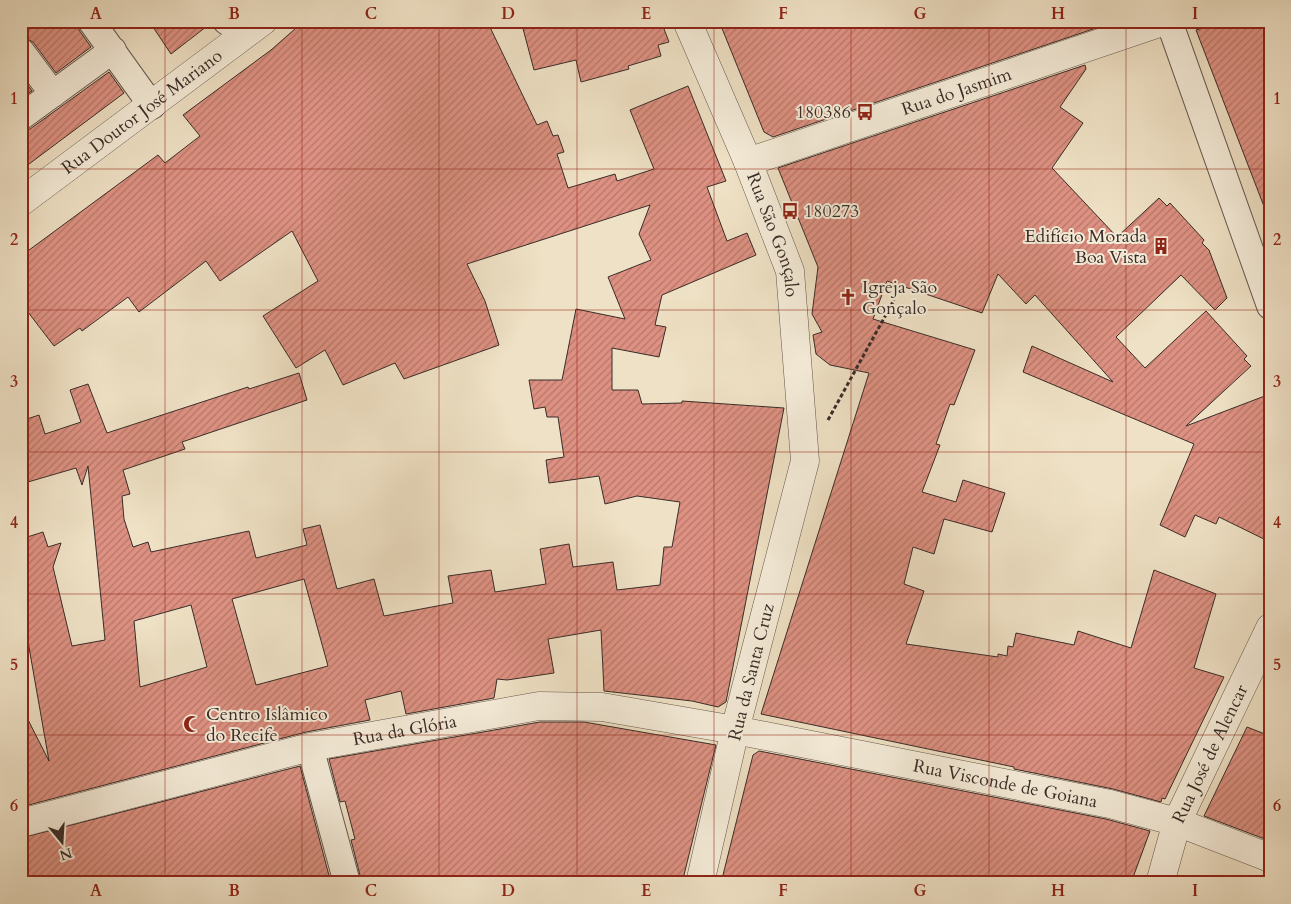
<svg xmlns="http://www.w3.org/2000/svg" width="1291" height="904" viewBox="0 0 1291 904" font-family="Cardo,serif">
  <style>
    .building { fill: url(#building-hatch); stroke: #392c28; fill-rule: evenodd }
    .lines { fill: none; stroke-linecap: round; stroke-linejoin: round }
    .minor-casing { stroke: #66594f; stroke-width: 28 }
    .tertiary-casing { stroke: #66594f; stroke-width: 29 }
    .path { stroke: #392c28; stroke-width: 3; stroke-dasharray: 4 2.5; stroke-linecap: butt }
    .minor { stroke: #f5ecd9; stroke-width: 26 }
    .tertiary { stroke: #f5ecd9; stroke-width: 28 }
    .grid { fill: none; stroke: #8f2418; stroke-width: 1; stroke-opacity: 0.55 }
    .labels { text-anchor: middle; stroke-width: 4; stroke-linejoin: round; paint-order: stroke }
    .street-label { font-size: 18px; fill: #392c28; stroke: #f5ecd9 }
    .poi-label { font-size: 18px; fill: #392c28; stroke: #f5ecd9; text-anchor: start }
    .neatline { fill: none; stroke: #8f2418; stroke-width: 2 }
    .grid-label { font-size: 16px; text-anchor: middle; font-weight: bold; fill: #8f2418 }
  </style>
  <defs>
    <pattern id="building-hatch" width="6" height="6" patternUnits="userSpaceOnUse" patternTransform="scale(1.25)"><rect width="6" height="6" fill="#de9182"/><path d="M-1 1l2-2M0 6l6-6M5 7l2-2" fill="none" stroke="#b5776a"/></pattern>
  </defs>
  <rect width="100%" height="100%" fill="#efe1c5"/>
  <filter id="stains"><feTurbulence type="fractalNoise" baseFrequency=".004" numOctaves="4"/><feColorMatrix values="0 0 0 0 .2 0 0 0 0 .09 0 0 0 0 .02 0 0 0 .5 -.17"/></filter>
  <radialGradient id="worn" r=".72"><stop offset=".6" stop-color="#630" stop-opacity="0"/><stop offset="1" stop-color="#630" stop-opacity=".3"/></radialGradient>
  <path class="building" d="M21 21H76L79 30 91 47 56 73 33 42 21 36Z
    M149 21H211V23L171 54Z
    M304 21H487L537 125 547 121 553 136 558 135 564 152 557 154 568 188 615 174 617 181 654 169 630 110 688 86 726 181 707 187 727 241 747 233 756 255 662 295 655 325 666 327 659 357 612 348V390H638L642 404 682 403V401L784 408 726 702 718 707 692 701 604 691 601 630 548 639 554 673 507 680 497 679 494 698 406 714 401 691 365 700 370 720 306 732 21 807V706L49 761 27 636 21 613V539L43 532 48 547 61 543 53 567 72 646 105 640 88 466 82 485 76 468 21 484V421L39 415 45 434 81 422 70 390 88 384 107 433 248 387 249 389 299 373 307 400 182 442 185 449 123 470 130 494 122 496 124 519 133 547 148 542 151 552 249 531 256 558 307 545 303 529 320 525 337 589 374 579 384 616 453 603 448 576 491 570 495 592 546 584 540 549 569 544 573 567 613 562 617 590 660 585 664 547H672L680 502 637 496 605 504 599 476 549 483 546 460 564 457 558 417H547L545 407 534 409 529 380H562L576 309 625 319 608 277 651 260 639 234 650 205 467 264 485 301 499 345 404 379 395 363 343 385 325 350 296 368 263 316 318 281 292 231 220 281 206 261 139 312 128 297 82 331 80 328 54 346 21 303V256L158 155 165 163 200 136 183 115 271 50ZM304 579 328 666 256 685 232 599ZM191 605 207 667 140 687 134 621Z
    M521 21H661L669 42 658 45 661 56 628 66 629 69 581 82 576 60 534 70Z
    M719 21H1110L1111 23 773 137 764 132Z
    M1225 21H1270V222L1196 30Z
    M1085 65 1086 69 1060 107 1083 123 1052 168 1117 237 1159 198 1167 206 1170 203 1204 240 1202 243 1209 250 1227 298 1215 310 1181 275 1116 337 1145 368 1206 311 1247 356 1244 359 1251 366 1186 426 1270 394V542L1219 517 1216 524 1195 515 1185 537 1160 525 1194 444 1023 372 1032 346 1113 382 1035 295 1026 304 998 274 982 313 887 281 873 319 975 350 954 405 950 404 936 444 940 445 922 492 956 502 963 480 1005 493 992 532 944 519 934 554 913 547 904 584 924 591 906 644 998 657V654L1007 656 1008 646 1013 647 1016 633 1074 645 1078 631 1131 648 1154 570 1216 594 1194 668 1224 677 1165 799 1162 798 1161 802 1113 789 1014 769V767L761 714 869 373 830 365 816 354 813 335 822 332 812 314 818 267 778 168Z
    M109 72 124 93 21 170V132L30 129Z
    M21 76 32 91 21 98Z
    M540 722H584L716 745 682 883H362L351 840 355 839 345 801 340 802 329 759Z
    M1247 727 1270 736V841L1204 816Z
    M759 751 1106 819 1150 831 1131 883H927L895 878 894 883H721L753 755Z
    M300 766 331 883H21V838Z"/>
  <g class="lines">
    <g class="minor-casing">
      <path id="minor" d="M91 21 152 106
        M226 21 246 34
        M1169 21 1270 306
        M21 51 53 94
        M21 117 113 50
        M310 747 347 883"/>
    </g>
    <g class="tertiary-casing">
      <g id="tertiary">
        <path id="s1" d="M687 21 748 162 790 271 805 461 735 730 700 883"/>
        <path id="s2" d="M748 162 1165 21"/>
        <path id="s3" d="M21 202 263 21"/>
        <path id="s4" d="M21 823 310 747 539 706 602 707 735 730 1110 804 1177 822 1270 858"/>
        <path id="s5" d="M1160 883 1177 822 1270 628"/>
      </g>
    </g>
    <path class="path" d="M828 420 894 300"/>
    <use href="#minor" class="minor"/>
    <use href="#tertiary" class="tertiary"/>
  </g>
  <path class="grid" d="M165 21V883M302 21V883M439 21V883M577 21V883M714 21V883M851 21V883M989 21V883M1126 21V883M21 169H1270M21 310H1270M21 452H1270M21 594H1270M21 735H1270"/>
  <defs>
    <g id="bus-bare" transform="scale(1.35)"><path d="M-5-6H5V4H4V6H2V4H-2V6H-4V4H-5ZM-3.5-4V0h7V-4ZM-3.5 1.2v1.5H-2V1.2ZM2 1.2v1.5H3.5V1.2Z" fill="#8f2418" stroke="#f5ecd9" stroke-width="2.5" paint-order="stroke"/></g>
    <g id="building-bare" transform="scale(1.35)"><path d="M-4-6H4V6H1V3H-1V6H-4ZM-2.5-4.3h1.7v1.8h-1.7ZM.8-4.3h1.7v1.8H.8ZM-2.5-1h1.7V.8h-1.7ZM.8-1h1.7V.8H.8Z" fill="#8f2418" stroke="#f5ecd9" stroke-width="2.5" paint-order="stroke"/></g>
    <g id="church-bare" transform="scale(1.35)"><path d="M-1.2-6h2.4v3.5h3.3v2.4h-3.3V6h-2.4V-.1h-3.3v-2.4h3.3Z" fill="#8f2418" stroke="#f5ecd9" stroke-width="2.5" paint-order="stroke"/></g>
    <g id="mosque-bare" transform="scale(1.35)"><path d="M3.5-4.9A6 6 0 1 0 3.5 4.9A5 5 0 1 1 3.5-4.9Z" fill="#8f2418" stroke="#f5ecd9" stroke-width="2.5" paint-order="stroke"/></g>
  </defs>
  <g fill-rule="evenodd">
    <use href="#bus-bare" x="865" y="112"/>
    <use href="#bus-bare" x="790" y="211"/>
    <use href="#building-bare" x="1161" y="246"/>
    <use href="#church-bare" x="848" y="297"/>
    <use href="#mosque-bare" x="192" y="724"/>
  </g>
  <g class="labels">
    <g class="street-label">
      <text dy="6" stroke="none"><textPath href="#s2" startOffset="220">Rua do Jasmim</textPath></text>
      <text dy="6" stroke="none"><textPath href="#s3" startOffset="151">Rua Doutor José Mariano</textPath></text>
      <text dy="6" stroke="none"><textPath href="#s1" startOffset="231">Rua São Gonçalo</textPath></text>
      <text transform="translate(751 672) rotate(-76)" y="6">Rua da Santa Cruz</text>
      <text dy="6" stroke="none"><textPath href="#s4" startOffset="395">Rua da Glória</textPath></text>
      <text dy="6" stroke="none"><textPath href="#s5" startOffset="139">Rua José de Alencar</textPath></text>
      <text dy="6" stroke="none"><textPath href="#s4" startOffset="1005">Rua Visconde de Goiana</textPath></text>
    </g>
    <g class="poi-label">
      <text x="851" y="118" text-anchor="end">180386</text>
      <text x="804" y="217">180273</text>
      <text x="1147" y="242" text-anchor="end">Edifício Morada<tspan x="1147" dy="21">Boa Vista</tspan></text>
      <text x="862" y="293">Igreja São<tspan x="862" dy="21">Gonçalo</tspan></text>
      <text x="206" y="720">Centro Islâmico<tspan x="206" dy="21">do Recife</tspan></text>
    </g>
  </g>
  <rect width="1291" height="904" fill="none" stroke="#efe1c5" stroke-width="55"/>
  <g transform="translate(62 842) rotate(162)" stroke="#f5ecd9" stroke-width="4" paint-order="stroke">
  <path d="M0-4L9 19L0 12L-9 19Z" fill="#392c28"/>
  <text y="-8" font-size="14" font-weight="bold" text-anchor="middle" fill="#392c28">N</text>
  </g>
  <rect x="28" y="28" width="1236" height="848" class="neatline"/>
  <g class="grid-label">
    <text x="96" y="19">A</text>
    <text x="234" y="19">B</text>
    <text x="371" y="19">C</text>
    <text x="508" y="19">D</text>
    <text x="646" y="19">E</text>
    <text x="783" y="19">F</text>
    <text x="920" y="19">G</text>
    <text x="1058" y="19">H</text>
    <text x="1195" y="19">I</text>
    <text x="14" y="104">1</text>
    <text x="1277" y="104">1</text>
    <text x="14" y="245">2</text>
    <text x="1277" y="245">2</text>
    <text x="14" y="387">3</text>
    <text x="1277" y="387">3</text>
    <text x="14" y="528">4</text>
    <text x="1277" y="528">4</text>
    <text x="14" y="670">5</text>
    <text x="1277" y="670">5</text>
    <text x="14" y="811">6</text>
    <text x="1277" y="811">6</text>
    <text x="96" y="896">A</text>
    <text x="234" y="896">B</text>
    <text x="371" y="896">C</text>
    <text x="508" y="896">D</text>
    <text x="646" y="896">E</text>
    <text x="783" y="896">F</text>
    <text x="920" y="896">G</text>
    <text x="1058" y="896">H</text>
    <text x="1195" y="896">I</text>
  </g>
  <rect width="100%" height="100%" filter="url(#stains)"/>
  <rect width="100%" height="100%" fill="url(#worn)"/>
</svg>
